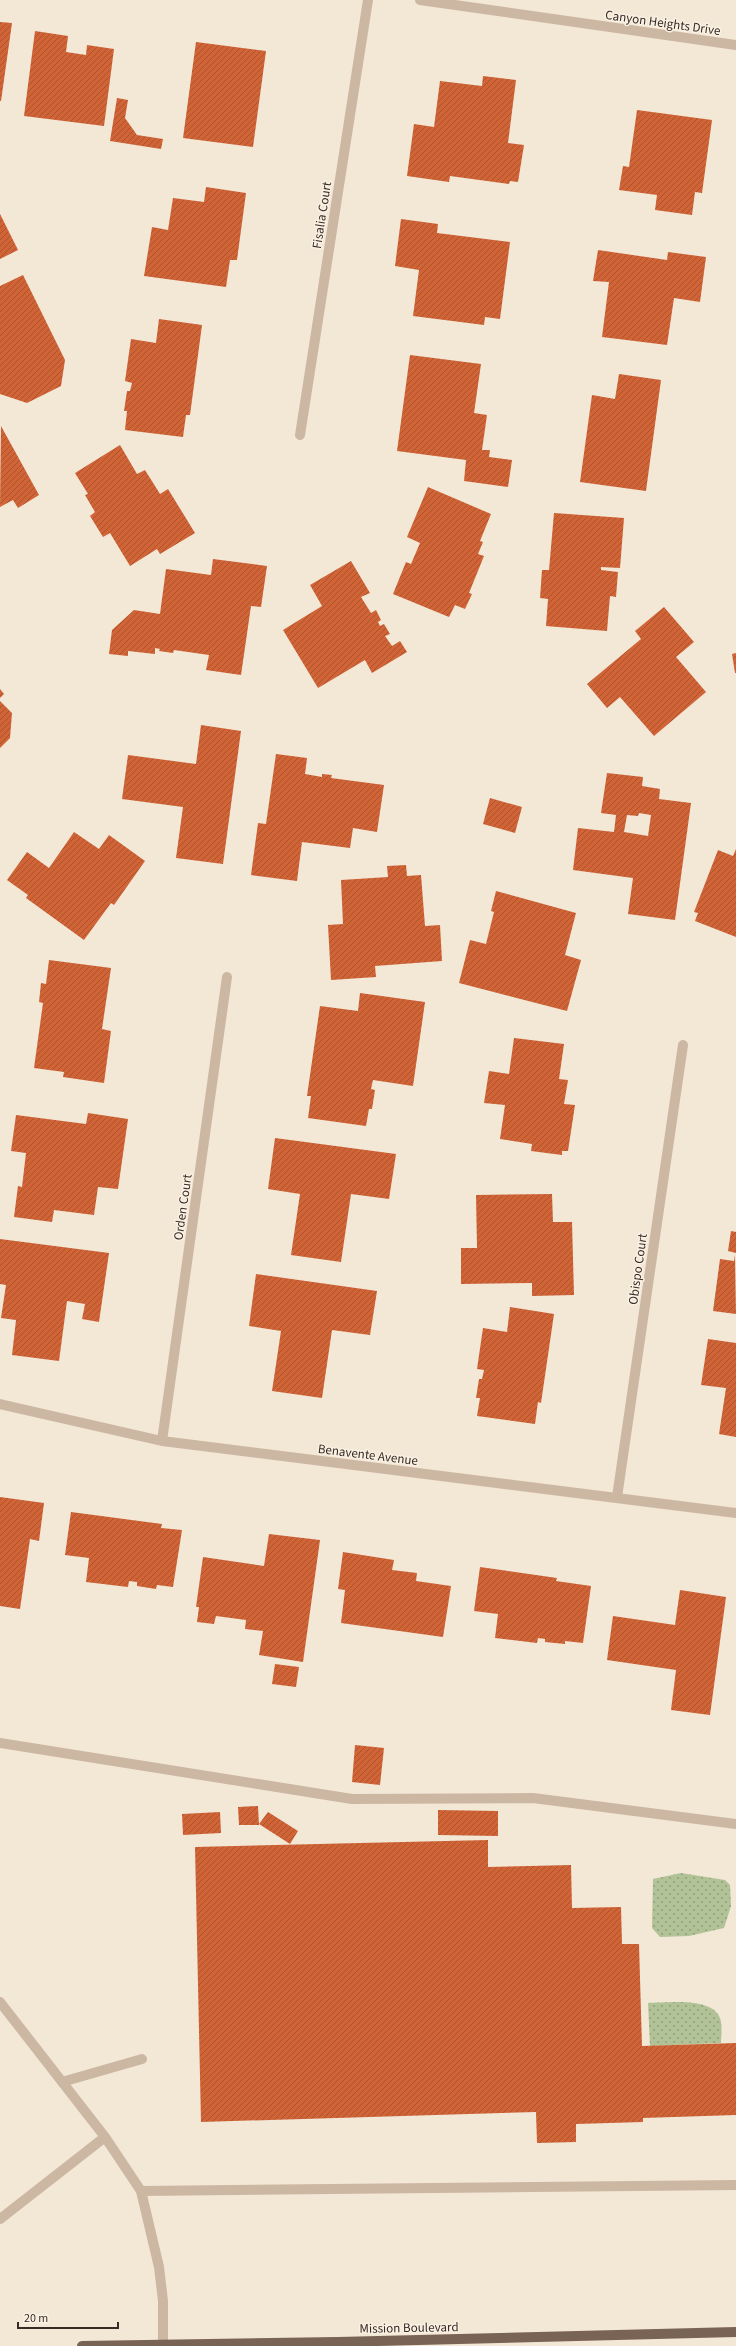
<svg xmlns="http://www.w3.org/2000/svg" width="736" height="2346" viewBox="0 0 736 2346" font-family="'Source Sans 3',sans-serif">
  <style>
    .green { fill: url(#green-dots) }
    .building { fill: url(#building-hatch); fill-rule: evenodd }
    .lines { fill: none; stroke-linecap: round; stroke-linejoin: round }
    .lane { stroke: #ccb7a2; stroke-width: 10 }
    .street { stroke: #ccb7a2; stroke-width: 10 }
    .primary { stroke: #796354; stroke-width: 10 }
    .labels { text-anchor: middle; stroke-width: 3; stroke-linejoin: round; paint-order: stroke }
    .street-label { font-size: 13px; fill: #362b25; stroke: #fbf1e3 }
  </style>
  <defs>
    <pattern id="green-dots" width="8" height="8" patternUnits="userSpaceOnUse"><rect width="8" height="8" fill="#b1c396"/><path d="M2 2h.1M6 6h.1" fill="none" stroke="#919f7a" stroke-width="1.8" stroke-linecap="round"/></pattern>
    <pattern id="building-hatch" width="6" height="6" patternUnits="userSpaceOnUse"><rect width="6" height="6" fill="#d16437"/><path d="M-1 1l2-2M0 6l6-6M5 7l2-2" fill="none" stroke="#aa532e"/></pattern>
  </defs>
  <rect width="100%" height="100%" fill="#f3e7d6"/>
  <path class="green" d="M681 1873 725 1880 730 1885 731 1906 724 1928 689 1936 660 1937 652 1928 653 1879Z
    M648 2003C666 2003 709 1997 719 2016 723 2023 721 2035 721 2043L650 2046Z"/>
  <path class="building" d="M0 22 12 23 1 101H0Z
    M35 31 68 36 66 52 86 55 87 45 114 49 104 126 24 116Z
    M196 42 266 51 253 147 183 138Z
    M483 76 516 80 508 143 524 145 518 182 510 181 509 184 450 176 449 182 407 176 414 124 434 127 440 81 482 86Z
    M117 98 128 100 125 118 137 135 163 139 161 149 110 141Z
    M637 110 712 120 702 193 695 192 692 215 655 210 657 195 619 190 623 166 629 167Z
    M206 187 246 193 237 260H230L226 287 144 276 152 227 168 230 173 198 204 202Z
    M0 214 18 250 0 259Z
    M401 219 438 224 437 233 510 242 500 319 485 317 484 325 413 316 419 270 395 266Z
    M598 250 667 260 668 252 706 257 700 302 674 298 667 345 602 337 609 282 593 281Z
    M23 275 65 360 61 386 27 403 0 394V286Z
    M159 319 202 325 190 415H186L183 437 125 430 127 411H124L127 391H130L132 383 125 381 131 339 156 343Z
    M410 355 481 364 474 413 487 415 482 450H490L489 457 512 460 508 487 464 481 466 460 397 451Z
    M619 374 661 380 646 491 580 482 592 395 615 399Z
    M1 426 39 495 18 508 13 500 0 507Z
    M120 445 137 474 145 470 160 494 168 489 195 533 160 554 157 549 130 566 110 533 103 537 90 516 95 512 85 495 88 494 75 473Z
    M428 487 491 514 480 541 483 542 478 554 484 556 469 593 472 594 465 609 455 605 449 617 393 594 406 562 411 564 420 543 407 537Z
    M554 513 624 518 620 568 601 567V570L618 572 616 597 610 596 607 631 546 626 548 599 540 598 542 570H549Z
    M213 559 267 566 261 607 251 606 241 675 206 670 209 655 174 650 173 653 159 651 160 649 155 648V654L128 651V656L109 654 112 630 134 610 160 614 166 569 211 575Z
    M351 561 370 593 361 597 371 613 376 610 381 620 378 622 380 626 384 624 390 634 385 636 392 646 400 641 407 652 372 673 365 660 318 688 283 630 322 606 310 585Z
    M664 607 694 642 676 657 706 692 654 736 620 697 607 708 587 684 641 639 635 631Z
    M736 653V673H735L732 654Z
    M0 689 4 694 0 698Z
    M0 701 12 713 10 738 0 748Z
    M201 725 241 731 223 864 176 858 183 807 122 799 128 755 196 764Z
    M276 754 307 758 305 774 322 777V774L332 775 331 778 384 785 377 832 353 828 350 848 302 842 297 881 251 875 258 823 266 824Z
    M607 773 643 777 642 786 660 789 659 799 691 803 675 920 628 914 633 878 573 870 578 828 614 832 616 815 601 813ZM639 813 651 815 648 836 624 832 627 815 638 816Z
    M490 798 522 807 515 833 483 824Z
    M74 832 99 849 109 835 145 861 114 905 111 903 84 940 26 898 28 895 7 880 27 852 49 868Z
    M736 849V937L695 921 698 913 694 912 718 850 733 856Z
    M406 865 407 876 421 875 425 926 440 925 442 961 375 966 376 977 331 980 328 925 343 924 341 880 388 877 387 866Z
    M496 891 576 913 565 955 581 960 567 1011 459 983 470 940 486 944 494 912 491 911Z
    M49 960 111 968 102 1029 111 1031 104 1083 63 1077 64 1072 34 1068 43 1003 39 1002 41 983 46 984Z
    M360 993 425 1002 413 1086 373 1080 371 1089 375 1090 372 1109H369L366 1126 308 1118 311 1096H307L320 1006 358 1011Z
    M514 1038 564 1044 559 1079 568 1080 564 1104 575 1105 568 1151H562V1155L531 1151 532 1144 500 1139 505 1105 484 1103 489 1071 509 1074Z
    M88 1113 128 1119 118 1189 98 1187 94 1215 54 1210 52 1222 14 1217 18 1186 22 1187 26 1153 11 1151 16 1115 86 1124Z
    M275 1138 396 1154 389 1199 351 1194 341 1262 291 1255 300 1194 268 1189Z
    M552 1194 553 1222H572L574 1295 532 1296V1283L461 1284V1248H477L476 1195Z
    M731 1231 736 1232V1253L728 1251Z
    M0 1239 109 1253 99 1322 82 1319 85 1304 67 1301 59 1361 12 1355 16 1320 1 1318 6 1285 0 1284Z
    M735 1255 736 1314 713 1311 720 1259 734 1261Z
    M256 1274 377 1291 370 1335 332 1330 322 1398 272 1391 281 1331 249 1326Z
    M510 1307 554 1314 541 1403 538 1402 535 1424 477 1416 480 1398H476L479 1379H482L484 1370 477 1369 483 1328 507 1332Z
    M708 1339 736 1343V1437L719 1434 726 1388 701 1385Z
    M0 1497 44 1503 39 1541 30 1539 20 1609 0 1606Z
    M71 1512 162 1524 161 1528 182 1530 173 1587 157 1585 156 1589 137 1586V1582L129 1581 128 1587 86 1582 89 1558 65 1555Z
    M269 1534 320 1540 303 1662 259 1655 263 1631 245 1629 246 1620 216 1616 214 1624 197 1622 199 1607H196L203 1557 264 1566Z
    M343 1552 394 1560 392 1570 417 1573 416 1581 451 1586 443 1637 341 1623 345 1590 338 1589Z
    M480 1567 557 1578 556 1581 591 1586 583 1643 565 1641V1644L545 1642V1639L538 1638 537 1643 495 1638 498 1614 474 1611Z
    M680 1590 726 1597 710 1715 671 1710 676 1670 607 1660 613 1616 675 1625Z
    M275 1664 299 1667 296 1687 272 1684Z
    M355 1745 384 1748 380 1785 352 1782Z
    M258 1806 259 1825H239L238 1807Z
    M438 1810 498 1811V1836L438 1835Z
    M220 1812 221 1833 183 1835 182 1814Z
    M268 1812 298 1831 290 1844 259 1824Z
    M488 1840V1867L571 1865 572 1908 621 1907 622 1944H639L642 2046 736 2043V2115L643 2118V2122L576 2124V2142L537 2143 536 2112 201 2122 195 1847Z"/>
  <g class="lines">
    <path class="lane" d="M0 1743 352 1799 533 1798 736 1824
      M0 2002 105 2137 141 2191 159 2267 163 2301V2344
      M62 2082 142 2059
      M141 2191 736 2185
      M0 2219 105 2137"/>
    <path class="street" d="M420 0 736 45
      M300 435 368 0
      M0 1404 162 1441 736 1513
      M162 1441 227 977
      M617 1497 683 1045"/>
    <path class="primary" d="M82 2346 338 2342 736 2332"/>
  </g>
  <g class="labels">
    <g class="street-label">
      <text transform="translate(663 22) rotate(8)" y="5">Canyon Heights Drive</text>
      <text transform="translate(321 215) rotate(-81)" y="5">Fisalia Court</text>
      <text transform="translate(182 1207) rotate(-82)" y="5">Orden Court</text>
      <text transform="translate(637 1269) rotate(-82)" y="5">Obispo Court</text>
      <text transform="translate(368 1454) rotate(7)" y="5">Benavente Avenue</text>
      <text transform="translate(409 2327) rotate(-1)" y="5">Mission Boulevard</text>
    </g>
  </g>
  <path d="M18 2322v6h100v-6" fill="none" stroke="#362b25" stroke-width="2"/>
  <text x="24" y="2322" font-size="12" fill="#362b25" stroke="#fbf1e3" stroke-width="3" paint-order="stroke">20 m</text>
</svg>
